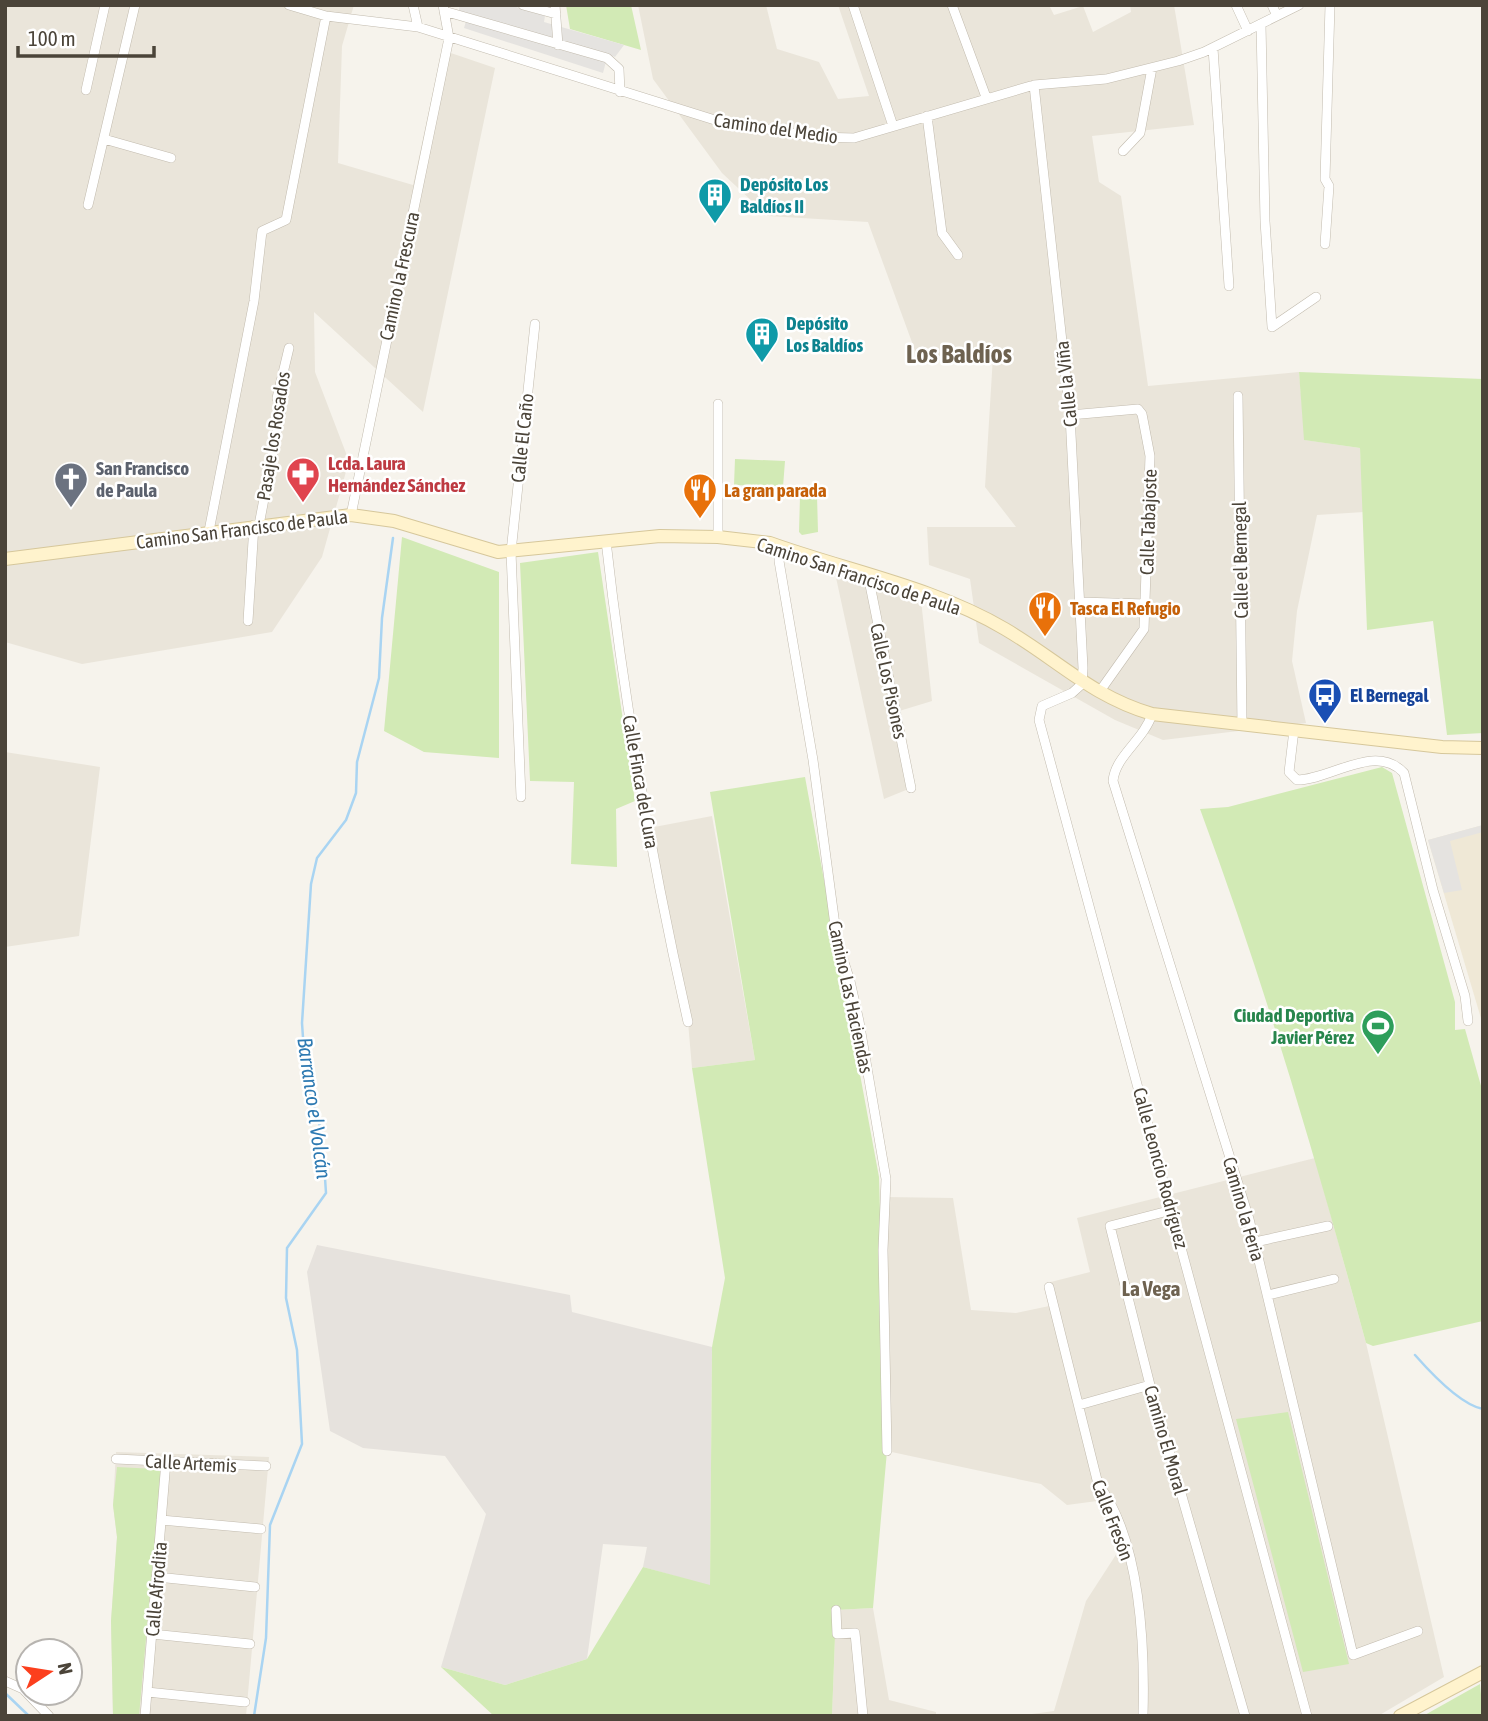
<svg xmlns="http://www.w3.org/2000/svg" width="1488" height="1721" viewBox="0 0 1488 1721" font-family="'Asap Condensed',sans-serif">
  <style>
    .residential { fill: #eae5da }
    .industrial { fill: #e6e2dd }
    .education { fill: #efe8d6 }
    .green { fill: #d2eab5 }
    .parking { fill: #e5e3e0 }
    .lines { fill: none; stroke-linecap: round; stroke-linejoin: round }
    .stream { stroke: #a9d4f2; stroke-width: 2.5 }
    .street-casing { stroke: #c2bbae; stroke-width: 10 }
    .secondary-casing { stroke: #d6c79b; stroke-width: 14 }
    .street { stroke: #fff; stroke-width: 9 }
    .secondary { stroke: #fff3cd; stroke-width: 12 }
    .labels { text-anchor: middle; stroke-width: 5; stroke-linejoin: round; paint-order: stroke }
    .street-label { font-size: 19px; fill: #4b4439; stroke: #fff }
    .culture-label { font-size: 19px; font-weight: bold; fill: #0d838f; stroke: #fff; text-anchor: start }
    .health-label { font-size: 19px; font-weight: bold; fill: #be3a42; stroke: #fff; text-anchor: start }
    .worship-label { font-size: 19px; font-weight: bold; fill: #5b616d; stroke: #fff; text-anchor: start }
    .food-label { font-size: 19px; font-weight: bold; fill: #c56008; stroke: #fff; text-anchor: start }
    .transit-label { font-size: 19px; font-weight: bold; fill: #164399; stroke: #fff; text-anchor: start }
    .leisure-label { font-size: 19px; font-weight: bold; fill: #27864d; stroke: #fff; text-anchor: end }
    .water-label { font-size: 21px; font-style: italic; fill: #2e7ab2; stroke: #fff }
    .neighbourhood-label { font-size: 21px; font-weight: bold; fill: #6e6250; stroke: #fff }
    .district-label { font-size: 26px; font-weight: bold; fill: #6e6250; stroke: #fff }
  </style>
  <rect width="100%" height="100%" fill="#f6f3ec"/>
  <path class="residential" d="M5 5H354L342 46 338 163 413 185 442 50 495 68 423 412 314 312 315 372 349 461 322 557 272 632 82 664 5 642Z
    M638 5H766L777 49 819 62 838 99 869 96 838 5H1049L1054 15 1083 6 1093 32 1131 12 1130 5H1174L1194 125 1092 136 1099 182 1121 196 1148 386 1299 372 1305 440 1360 448 1364 512 1317 515 1297 611 1292 661 1306 723 1163 740 1115 720 979 643 970 579 929 565 927 527H1016L985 487 993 356H917L868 222 768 216 722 173 653 79Z
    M835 573 921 600 932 701 896 712 911 788 884 799Z
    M5 752 100 767 79 936 5 947Z
    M712 816 755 1060 692 1068 688 1022 649 828Z
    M1315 1158 1366 1343 1444 1677 1378 1716H1017L1054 1711 1086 1601 1119 1550 1097 1501 1067 1505 1041 1484 887 1451 885 1197 953 1198 971 1310 1016 1313 1054 1305 1047 1283 1090 1272 1077 1218Z
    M116 1452 269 1457 246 1716H113L111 1621 117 1537 113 1505Z
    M873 1608 889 1700 936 1712V1716H832L836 1610Z"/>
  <path class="industrial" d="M317 1245 570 1295 572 1312 712 1347 710 1586 643 1567 647 1547 603 1544 587 1659 505 1685 441 1667 486 1514 445 1456 363 1448 330 1431 307 1272Z"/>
  <path class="education" d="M1483 825V1025L1428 840Z"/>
  <path class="green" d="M566 5H631L641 50 570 29Z
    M1299 372 1483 379V733L1447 735 1433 621 1367 630 1360 448 1304 440Z
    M735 459 785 461 783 487 734 485Z
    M817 495 818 532 802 535 799 532 800 497Z
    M402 537 499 572V758L424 752 384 731Z
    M598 552 635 801 616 809 617 867 571 864 574 782 530 781 520 563Z
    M1382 767 1392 773 1455 1002V1030L1465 1029 1483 1093V1321L1373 1346 1366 1343C1317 1163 1265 984 1200 809L1228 807Z
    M805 777 879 1177 887 1451 873 1608 836 1610 832 1716H494L441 1667 505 1685 587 1659 643 1567 710 1585 712 1347 725 1278 692 1068 755 1060 710 792Z
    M1288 1412 1349 1664 1303 1672 1236 1419Z
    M117 1467 156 1469 161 1472 139 1716H113L111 1621 117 1537 113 1505Z
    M1480 1684 1483 1716H1423Z"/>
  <path class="parking" d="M460 5H510L545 16 544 22 624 45 615 57 608 54 603 73 464 28 466 21 457 19Z
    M1483 825V832L1450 841 1462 890 1444 893 1428 840Z"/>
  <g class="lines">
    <path class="stream" d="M1415 1355C1430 1372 1461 1405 1483 1409
      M5 1693 29 1716
      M254 1716 266 1638 270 1525 302 1444 297 1350 286 1298 287 1248 326 1193 322 1133 306 1081 302 1023 311 884 317 858 346 820 356 793 357 762 379 678 382 618 393 538"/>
    <g class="street-casing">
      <path id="street" d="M289 5 326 16 418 27 718 121 816 137 854 138 1034 85 1106 79 1178 61 1204 52 1299 5
        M413 5 418 27
        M523 5 556 14
        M555 5 558 45
        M853 5 893 126
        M952 5 986 97
        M1236 5 1248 31
        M1272 5 1277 16
        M444 11 607 58 619 69 620 92
        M1261 24 1265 221 1272 327 1316 297
        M1213 48 1229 286
        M1034 85 1070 415 1083 668 1082 684 1072 693 1042 706 1039 720 1307 1716
        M86 90 105 5
        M927 116 942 233 958 255
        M104 139 171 158
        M1123 151 1140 133 1152 68
        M88 205 135 5
        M1325 244 1329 186 1325 179 1330 5
        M1238 396 1242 724
        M1070 415 1138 409 1142 414 1150 456 1144 629 1100 691
        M351 515 449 38 443 5
        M259 525 281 410 277 398 289 348
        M209 531 254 301 262 231 286 220 326 16
        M718 537V404
        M606 541C624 702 652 863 688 1022
        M779 546V561L813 760 837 940 850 981 859 1021 886 1179 883 1250 887 1451
        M868 575 911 788
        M1080 602 1146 604
        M248 621 254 525
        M1152 714C1144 740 1115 756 1113 781L1249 1219 1353 1655 1418 1631
        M1294 730 1289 772 1297 780C1331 780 1375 742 1404 773L1433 890 1465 996 1468 1021
        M521 797 511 552 535 324
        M1172 1210 1110 1226 1150 1385 1245 1716
        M1255 1242 1328 1226
        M1049 1287 1098 1484C1141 1540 1145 1647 1143 1716
        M1268 1295 1334 1279
        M1079 1405 1150 1385
        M116 1459 266 1466
        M161 1520 261 1529
        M157 1577 255 1587
        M836 1610 837 1634 855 1633 863 1716
        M152 1634 250 1644
        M5 1681 23 1689 49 1716
        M147 1692 245 1702
        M145 1716 166 1461"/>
    </g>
    <g class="secondary-casing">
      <path id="secondary" d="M5 559 351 515 394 521 498 552 660 536 718 537 770 543C848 571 934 587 1005 629 1058 660 1091 696 1152 714L1442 747 1483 748
        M1400 1716 1483 1672"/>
    </g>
    <use href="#street" class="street"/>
    <use href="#secondary" class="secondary"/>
  </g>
  <defs>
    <g id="building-pin" transform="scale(1.75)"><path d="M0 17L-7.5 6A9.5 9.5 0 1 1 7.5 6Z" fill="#0f9aa8" stroke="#fff"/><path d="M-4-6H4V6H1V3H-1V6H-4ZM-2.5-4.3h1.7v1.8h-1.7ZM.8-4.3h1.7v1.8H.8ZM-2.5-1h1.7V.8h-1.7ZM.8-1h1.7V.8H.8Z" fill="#fff"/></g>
    <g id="pharmacy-pin" transform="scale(1.75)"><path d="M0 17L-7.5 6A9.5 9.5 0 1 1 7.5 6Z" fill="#e0444e" stroke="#fff"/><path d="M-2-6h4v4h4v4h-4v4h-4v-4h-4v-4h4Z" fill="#fff"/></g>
    <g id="church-pin" transform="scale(1.75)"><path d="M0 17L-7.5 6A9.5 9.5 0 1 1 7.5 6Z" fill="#6b7280" stroke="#fff"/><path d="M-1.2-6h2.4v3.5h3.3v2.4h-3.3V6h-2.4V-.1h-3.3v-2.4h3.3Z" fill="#fff"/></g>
    <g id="restaurant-pin" transform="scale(1.75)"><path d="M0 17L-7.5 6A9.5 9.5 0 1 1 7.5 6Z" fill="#e8710a" stroke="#fff"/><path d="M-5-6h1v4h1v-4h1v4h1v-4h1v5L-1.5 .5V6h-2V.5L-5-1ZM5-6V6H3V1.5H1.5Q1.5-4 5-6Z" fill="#fff"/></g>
    <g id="bus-pin" transform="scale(1.75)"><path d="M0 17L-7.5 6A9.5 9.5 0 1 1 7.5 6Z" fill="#1a4fb4" stroke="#fff"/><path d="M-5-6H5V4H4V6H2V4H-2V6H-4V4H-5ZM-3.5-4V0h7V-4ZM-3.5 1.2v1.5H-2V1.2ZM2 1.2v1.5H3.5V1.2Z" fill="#fff"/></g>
    <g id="stadium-pin" transform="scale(1.75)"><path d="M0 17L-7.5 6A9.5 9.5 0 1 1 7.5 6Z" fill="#2e9e5b" stroke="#fff"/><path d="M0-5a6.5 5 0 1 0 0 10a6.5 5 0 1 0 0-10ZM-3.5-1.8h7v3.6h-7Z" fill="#fff"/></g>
  </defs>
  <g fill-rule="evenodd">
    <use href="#building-pin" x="715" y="195"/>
    <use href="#building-pin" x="762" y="334"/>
    <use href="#pharmacy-pin" x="303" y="474"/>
    <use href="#church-pin" x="71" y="479"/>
    <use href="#restaurant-pin" x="700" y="490"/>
    <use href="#restaurant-pin" x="1045" y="608"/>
    <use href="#bus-pin" x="1325" y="695"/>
    <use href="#stadium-pin" x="1378" y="1026"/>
  </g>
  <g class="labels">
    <g class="street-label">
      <text transform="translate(776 128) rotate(8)" y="7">Camino del Medio</text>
      <text transform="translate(399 276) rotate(-78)" y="7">Camino la Frescura</text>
      <text transform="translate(1066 384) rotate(-96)" y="7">Calle la Viña</text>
      <text transform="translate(273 436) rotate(-81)" y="7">Pasaje los Rosados</text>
      <text transform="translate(522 438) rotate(-84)" y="7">Calle El Caño</text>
      <text transform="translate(1148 522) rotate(-88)" y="7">Calle Tabajoste</text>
      <text transform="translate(242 529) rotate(-7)" y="7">Camino San Francisco de Paula</text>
      <text transform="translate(1240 560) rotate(-91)" y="7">Calle el Bernegal</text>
      <text transform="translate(859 576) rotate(18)" y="7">Camino San Francisco de Paula</text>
      <text transform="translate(889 681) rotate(78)" y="7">Calle Los Pisones</text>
      <text transform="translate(641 782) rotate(80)" y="7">Calle Finca del Cura</text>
      <text transform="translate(851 997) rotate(78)" y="7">Camino Las Haciendas</text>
      <text transform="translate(1161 1168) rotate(75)" y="7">Calle Leoncio Rodríguez</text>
      <text transform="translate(1244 1209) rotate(74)" y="7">Camino la Feria</text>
      <text transform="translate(1166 1440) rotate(74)" y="7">Camino El Moral</text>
      <text transform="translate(191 1463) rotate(3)" y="7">Calle Artemis</text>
      <text transform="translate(1113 1520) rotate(69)" y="7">Calle Fresón</text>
      <text transform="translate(156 1589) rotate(-85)" y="7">Calle Afrodita</text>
    </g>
    <g class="culture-label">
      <text x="740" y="191">Depósito Los<tspan x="740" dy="22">Baldíos II</tspan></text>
      <text x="786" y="330">Depósito<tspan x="786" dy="22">Los Baldíos</tspan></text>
    </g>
    <g class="health-label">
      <text x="328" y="470">Lcda. Laura<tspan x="328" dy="22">Hernández Sánchez</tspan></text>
    </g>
    <g class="worship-label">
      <text x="96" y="475">San Francisco<tspan x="96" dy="22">de Paula</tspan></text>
    </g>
    <g class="food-label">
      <text x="724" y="497">La gran parada</text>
      <text x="1070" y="615">Tasca El Refugio</text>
    </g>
    <g class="transit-label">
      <text x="1350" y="702">El Bernegal</text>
    </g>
    <g class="leisure-label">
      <text x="1354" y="1022">Ciudad Deportiva<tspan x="1354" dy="22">Javier Pérez</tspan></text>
    </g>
    <g class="water-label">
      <text transform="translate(314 1108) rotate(82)" y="7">Barranco el Volcán</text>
    </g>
    <g class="neighbourhood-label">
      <text x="1151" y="1296">La Vega</text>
    </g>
    <g class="district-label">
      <text x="959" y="363">Los Baldíos</text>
    </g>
  </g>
  <rect width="1488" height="1721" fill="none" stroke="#4b4439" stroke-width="14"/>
  <g transform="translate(49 1672) rotate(78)"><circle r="33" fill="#ffffff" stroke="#b7b4b0" stroke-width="2"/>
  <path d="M0-5L12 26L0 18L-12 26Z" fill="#fc3f1d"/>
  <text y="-10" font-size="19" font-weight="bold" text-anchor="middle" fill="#4b4439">N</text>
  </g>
  <path d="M18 46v10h136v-10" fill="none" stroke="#4b4439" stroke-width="3.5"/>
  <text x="28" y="46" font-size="21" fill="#4b4439" stroke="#ffffff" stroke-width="5" paint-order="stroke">100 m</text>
</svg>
